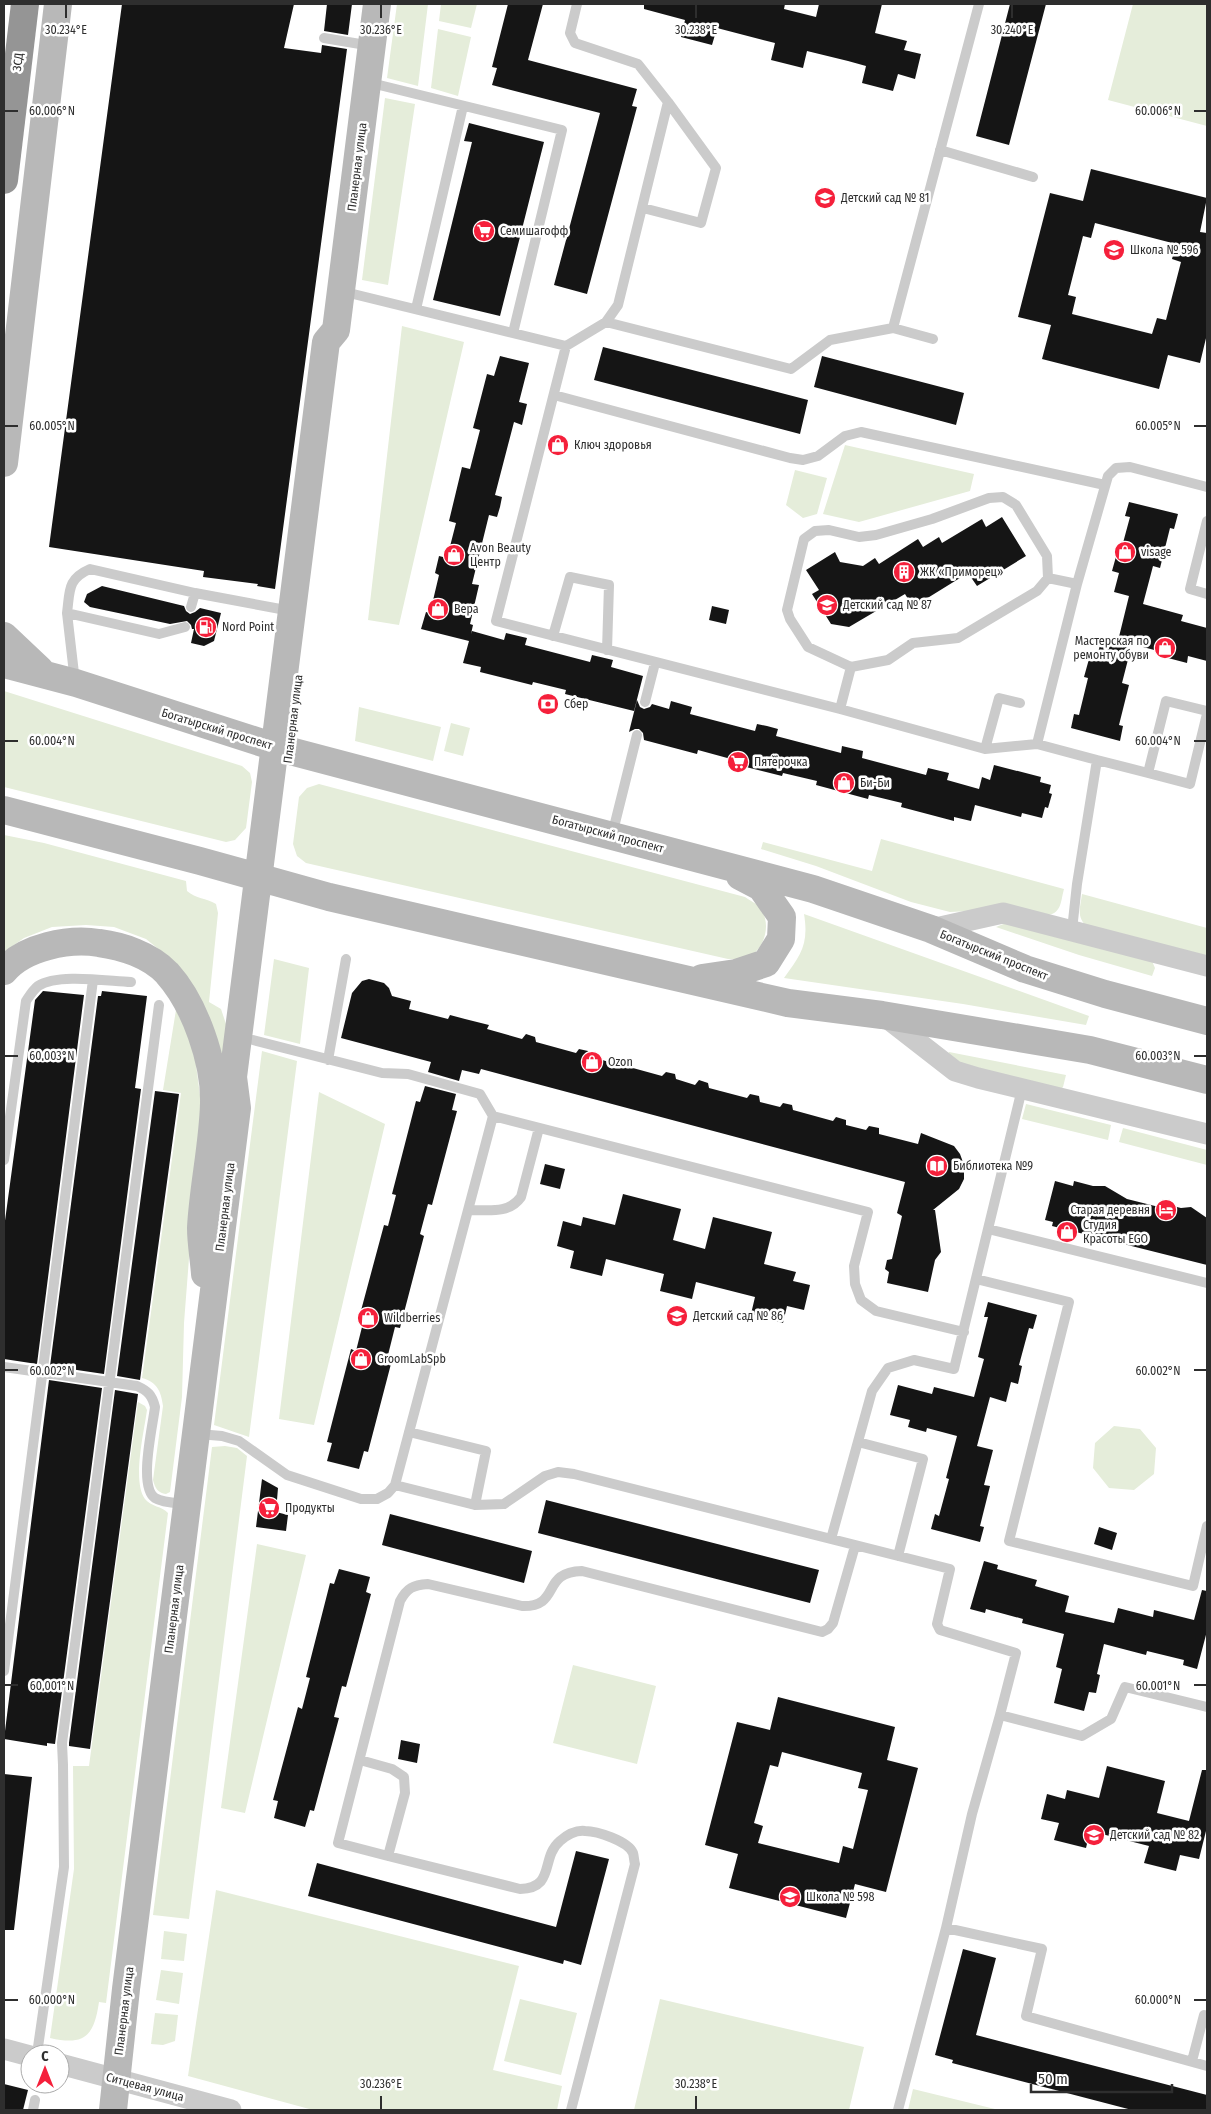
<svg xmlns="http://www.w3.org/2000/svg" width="1211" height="2114" viewBox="0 0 1211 2114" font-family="'Fira Sans Condensed',sans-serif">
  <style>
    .green { fill: #e5edda }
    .building { fill: #151515; fill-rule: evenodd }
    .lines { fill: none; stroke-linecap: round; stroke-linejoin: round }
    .lane { stroke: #cbcbcb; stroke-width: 10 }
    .street { stroke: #cbcbcb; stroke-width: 21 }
    .secondary { stroke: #b8b8b8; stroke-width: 28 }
    .highway { stroke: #959595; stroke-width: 28 }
    .ticks { fill: none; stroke: #2e2e2e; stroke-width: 2 }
    .labels { text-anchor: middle; stroke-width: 5; stroke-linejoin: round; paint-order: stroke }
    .street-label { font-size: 12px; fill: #2e2e2e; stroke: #fff }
    .poi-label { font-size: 12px; fill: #2e2e2e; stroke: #fff; text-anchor: start }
    .ticks-label { font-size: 12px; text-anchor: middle; fill: #2e2e2e; stroke: #fff; stroke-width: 5; stroke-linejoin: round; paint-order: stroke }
  </style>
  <rect width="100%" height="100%" fill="#fff"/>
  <path class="green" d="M397 4H428L418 86 387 78Z
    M441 4H477L471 28 439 21Z
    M1133 4H1207V126L1108 100Z
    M438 29 471 37 458 96 431 88Z
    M385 98 415 104 388 285 362 280Z
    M402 326 464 342 399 625 368 620Z
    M845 445 974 474 970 491 859 522 823 514Z
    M795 470 827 478 817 514 803 518 786 505Z
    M4 691 242 766 250 773 252 782 246 828 235 840 226 842 4 787Z
    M359 707 441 727 433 761 355 741Z
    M451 723 470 728 463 756 444 751Z
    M319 784 745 897C749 900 755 903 759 906 773 923 765 952 744 959 740 960 733 959 728 959L306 863 297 856 293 844 299 797 307 788Z
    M4 835 44 843 186 881 187 891C196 899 206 898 216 904L218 913 209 1002 221 1009 228 1030 224 1071 177 964 146 939 114 927 86 925 52 927 24 938 4 952Z
    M881 839 1064 889C1060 904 1062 913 1045 916L970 911 950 912 911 902 816 866 761 849 763 842 872 871Z
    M1082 894 1207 928V956L1088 928C1076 917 1080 909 1082 894Z
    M804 914 1089 1016 1086 1025 963 1004 784 978C801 955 809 944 804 914Z
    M1006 923 1152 961 1155 968 1152 976 1079 955 996 927Z
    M274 959 309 968 300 1044 264 1035Z
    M176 1010 187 1032 195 1057 201 1103 184 1323 182 1397 170 1492 166 1494C158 1493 155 1488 153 1480L163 1406C161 1391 157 1382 142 1378L181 1093 163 1090Z
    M262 1051 297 1061 249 1437 214 1425Z
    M949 1052 1066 1075 1063 1087 1059 1091 964 1065 947 1055Z
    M319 1092 385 1124 314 1425 279 1419Z
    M1026 1104 1111 1125 1108 1140 1022 1119Z
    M1123 1128 1207 1150V1165L1119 1142Z
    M138 1402 145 1406 147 1410C144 1432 132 1482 145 1499 151 1507 162 1506 168 1513L106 2003 99 2002C94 2036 85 2046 50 2038L74 1869 73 1766H89Z
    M1114 1426 1140 1429 1156 1448 1154 1474 1134 1490 1109 1488 1093 1468 1095 1443Z
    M225 1446 237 1448 247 1456 189 1919 153 1915 212 1447Z
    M257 1544 306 1555 245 1813 221 1808Z
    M573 1665 656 1686 637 1764 553 1743Z
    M216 1890 519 1966 493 2070 562 2086 557 2110H313L188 2076Z
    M164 1931 187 1934 184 1961 161 1959Z
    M161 1970 183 1973 179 2004 156 2000Z
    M520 1999 577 2013 561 2075 504 2061Z
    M660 1999 864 2047 849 2110H634Z
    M155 2013 178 2015 175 2041 163 2045 151 2044Z
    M913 2089 999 2110H908Z"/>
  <path class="building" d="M122 4H294L284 48 321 53 322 45 347 49 275 589 257 586 258 584 203 577 204 571 49 547Z
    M327 4H352L348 35 324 31Z
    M508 4H543L528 60 637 89 632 106 637 107 587 294 554 285 600 113 492 85 497 68 492 67Z
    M644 4H785L784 9 816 17 819 4H882L875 33 907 41 904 50 921 54 915 79 898 74 893 91 862 83 866 66 848 61 807 51 803 68 771 60 775 43 717 28 712 45 681 37 685 20 644 9Z
    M1010 4H1046L1009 145 976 136Z
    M469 123 544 142 500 316 433 300 472 142 464 141Z
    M1091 169 1207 198 1200 232 1207 233V334L1200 363 1168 355 1159 389 1042 359 1051 325 1018 317 1050 193 1083 201ZM1095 223 1176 244 1172 259 1181 262 1166 320 1157 318 1152 334 1072 314 1076 297 1068 295 1083 236 1091 238Z
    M603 347 808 400 800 434 594 380Z
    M500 356 529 363 519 402 527 404 522 425 514 422 495 495 502 497 500 507 497 517 489 515 472 584 479 585 470 624 473 625 471 634 472 631 504 640 506 633 527 638 525 645 590 662 592 655 613 660 611 667 643 676 634 711 565 694 566 690 533 682 532 685 480 672 481 667 463 663 469 641 421 629 426 612 430 613 439 575 435 573 439 556 447 558 456 523 449 521 462 467 470 469 480 430 473 428 487 374 494 376Z
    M822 356 964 393 956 425 814 387Z
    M549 445a9 9 0 1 1 18 0a9 9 0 1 1-18 0Z
    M1129 502 1178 514 1174 529 1170 528 1160 568 1153 566 1143 604 1183 615 1181 621 1207 628V661L1188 656 1187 663 1168 658 1169 654 1132 644 1122 683 1129 685 1119 725 1123 726 1120 741 1071 728 1074 714 1079 715 1088 678 1084 677 1089 659 1096 661 1101 641 1117 645 1129 596 1114 592 1119 573 1112 571 1117 553 1120 554 1130 517 1125 516Z
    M1002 517 1026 556 977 586 968 573 913 607 905 594 849 627 831 624 812 594 819 590 806 570 835 552 840 562 863 566 875 558 879 564 918 539 923 547 939 537 942 543 982 519 986 527Z
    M102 586 184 606 186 611 190 614 195 612 200 608 221 613 214 641 204 646 191 643 194 629H192L191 625 187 621 170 624 90 607 84 602 87 594Z
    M712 606 729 610 726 624 709 620Z
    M637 700 640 707 644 709 650 707 652 704 669 709 671 701 692 707 690 714 755 731 757 724 767 726 778 729 776 736 841 753 842 746 863 751 862 758 926 775 928 768 949 773 947 780 979 789 982 777 990 780 994 765 1041 777 1040 782 1051 785 1049 793 1052 794 1048 808 1045 807 1042 818 1022 813 1021 817 975 805 971 821 954 817V821L901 807 902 803 869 795 868 799 816 785 817 781 783 773 782 776 730 763 731 759 698 750 697 754 644 740 643 733 639 729H635L629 732Z
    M369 979 384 983 389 988 392 996 411 1001 409 1009 448 1019 450 1015 465 1019 489 1025 487 1029 522 1039 526 1034 535 1037 536 1042 576 1053 579 1049 588 1051 589 1056 609 1062 612 1057 621 1060 622 1065 662 1076 666 1072 675 1074 676 1079 695 1085 699 1080 708 1083 709 1088 747 1098 750 1094 759 1096 760 1102 780 1107 783 1103 792 1105 793 1110 833 1121 836 1117 846 1120V1125L866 1130 869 1126 879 1128V1134L918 1144 921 1133 954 1146 960 1154 964 1165V1179L959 1189 933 1210H935L941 1252 935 1260 928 1292 887 1283 889 1272 885 1269 887 1260 892 1259 902 1216 897 1213 905 1182 481 1069 479 1074 462 1070 459 1081 428 1072 431 1062 341 1038 352 993 362 981Z
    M43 991 84 995 37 1364 4 1359V1228L35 1000Z
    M102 991 147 996 135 1088 141 1089 104 1374 50 1366 98 996H101Z
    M425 1086 456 1094 452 1110 457 1111 432 1205 428 1204 420 1234 424 1236 400 1328 395 1327 387 1359 392 1360 368 1452 364 1451 359 1469 327 1461 332 1443 327 1442 351 1349 356 1351 364 1319 359 1318 384 1225 388 1226 396 1195 392 1194 416 1101 420 1102Z
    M155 1091 179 1094 140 1380 117 1376Z
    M545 1164 565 1169 560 1189 540 1184Z
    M1055 1181 1073 1186 1074 1181 1093 1186H1105L1127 1199 1159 1207 1160 1203 1181 1208 1191 1207 1207 1218V1265L1052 1226 1053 1222 1045 1220Z
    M623 1194 681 1209 673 1240 705 1249 713 1217 772 1232 764 1264 796 1272 793 1281 810 1285 804 1310 787 1306 783 1323 751 1314 755 1297 696 1282 692 1299 660 1291 664 1274 606 1259 602 1276 570 1268 574 1251 557 1246 563 1221 581 1226 583 1217 615 1225Z
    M988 1302 1037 1315 1033 1329 1029 1328 1019 1365 1022 1366 1018 1384 1011 1382 1006 1402 990 1397 977 1446 993 1450 984 1485 990 1486 980 1526 984 1527 980 1542 931 1529 935 1514 939 1516 949 1479 946 1478 957 1436 927 1428 926 1432 908 1427 910 1420 890 1415 898 1385 932 1394 934 1387 974 1397 984 1359 978 1357 988 1317H984Z
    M49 1380 102 1388 55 1744 47 1743V1746L4 1739Z
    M115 1390 138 1394 90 1749 69 1746V1743Z
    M262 1479 278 1488 276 1512 288 1515 286 1531 256 1527Z
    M546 1500 819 1570 810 1603 538 1533Z
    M390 1514 532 1551 524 1583 382 1545Z
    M1099 1527 1117 1533 1112 1550 1094 1544Z
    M984 1561 998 1565 997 1569 1037 1580 1035 1586 1069 1596 1065 1612 1114 1623 1118 1608 1153 1617 1154 1610 1194 1620 1202 1590 1207 1591V1631L1197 1669 1183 1665 1184 1660 1147 1651 1146 1655 1104 1644 1097 1674 1100 1675 1096 1693 1089 1692 1084 1711 1054 1703 1062 1669 1056 1667 1064 1634 1022 1623 1023 1619 986 1609 985 1613 970 1609Z
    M339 1569 370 1577 366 1592 371 1594 346 1687 342 1686 334 1717 339 1718 314 1811 310 1810 305 1827 274 1818 278 1801 273 1800 298 1707 302 1709 310 1678 306 1677 330 1583 334 1584Z
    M778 1697 895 1727 887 1760 918 1768 886 1892 855 1884 846 1918 729 1888 738 1854 705 1845 737 1722 770 1730ZM782 1752 862 1773 858 1788 868 1790 853 1849 843 1846 839 1863 758 1843 763 1826 754 1823 770 1765 778 1767Z
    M401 1740 420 1744 417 1763 398 1759Z
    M1107 1766 1165 1781 1157 1813 1189 1821 1202 1770H1207V1827L1199 1859 1180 1855 1176 1871 1144 1863 1149 1846 1090 1831 1086 1848 1054 1840 1059 1823 1041 1819 1047 1794 1065 1799 1067 1790 1099 1798Z
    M4 1774 32 1777 14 1930H4Z
    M576 1851 609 1859 581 1965 564 1960 563 1964 308 1896 317 1863 556 1927Z
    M963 1949 996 1958 976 2035 1207 2095V2110H1132L952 2063 953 2060 935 2055Z
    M4 2084 28 2090 23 2110H4Z"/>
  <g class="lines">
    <path class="lane" d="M324 38 372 46
      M367 82 562 130 513 333
      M940 150 1033 177
      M643 208 701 223 716 168 668 102
      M341 291 566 346 606 322 618 305 668 102 638 64 575 43 570 33 577 4
      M416 309 463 106
      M606 322 791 369 830 340 893 328
      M933 339 893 328 979 4
      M566 346 496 621 840 709 985 749 1037 744 1097 760 1077 884 1072 930
      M554 395 790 458 803 460 818 456 845 436 861 432 1105 485
      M1207 521 1190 589 1207 594
      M1048 578 1077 584
      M191 607 195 593
      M67 613 75 682
      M185 627 159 634 67 613C70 591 67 579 90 569L195 593 291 611
      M553 636 570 577 609 585 607 650
      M645 702 655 663
      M840 709 851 667 888 660 913 643 958 638 1037 591 1048 578 1047 556 1016 505 1003 497 989 498 932 519 876 535 859 537 829 530 815 531 804 539 787 610 790 619 808 647 851 667
      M1037 744 1077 584 1108 476 1116 468 1130 467 1207 487
      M985 749 999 698 1020 703
      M1097 760 1148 773 1166 701 1207 711
      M1148 773 1190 784 1207 714
      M612 835 637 735
      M253 1040 382 1073 408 1074 480 1094 493 1116
      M328 1060 346 959
      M4 1160 26 1001C30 995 33 990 38 986 58 973 107 981 131 982
      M469 1210C489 1210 509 1214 521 1197L539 1128
      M988 1229 1207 1283
      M976 1279 1069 1302 1009 1541 1193 1586 1207 1526
      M4 1367 137 1386C148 1391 152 1395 155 1407 153 1425 138 1487 155 1498 163 1503 177 1503 186 1504
      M409 1432 486 1451 475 1505
      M198 1434 222 1436 239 1441 287 1475 361 1499H377L388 1493 395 1485 475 1505 504 1504 545 1476 558 1472 574 1474 950 1569 937 1624 940 1630 1016 1653 1000 1715 1082 1736 1111 1719 1125 1687 1207 1707
      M858 1442 923 1459 898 1556
      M395 1485 493 1116 868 1212 854 1266 855 1284 861 1300 876 1311 964 1332
      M831 1539 872 1391 888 1368 914 1360 954 1369 1022 1089
      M4 1671 93 980
      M360 1760 392 1769 404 1777 405 1793 388 1856 520 1889C556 1888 540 1858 560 1841 567 1835 576 1830 585 1831 597 1831 628 1841 633 1853 634 1856 634 1861 635 1864L571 2110
      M388 1856 338 1843 400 1601C407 1588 413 1585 428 1584L522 1606C562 1607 540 1572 582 1571L822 1632 828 1629 833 1623 855 1546
      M946 1928 972 1814 1000 1715
      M37 2054 64 1867 63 1765 62 1743 159 1005
      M1192 2061 1204 2015 1207 2016
      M33 2110 35 2100
      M898 2110 946 1928 1042 1949 1026 2016 1207 2066"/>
    <path class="street" d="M931 929 1003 913 1207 966
      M883 1015 955 1071 978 1078 1207 1134
      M4 2049 30 2056
      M60 2064 231 2110"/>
    <path class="secondary" d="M4 463 58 4
      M4 636 40 670
      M4 664 76 683 275 747 813 889 931 929 1025 969 1105 994 1207 1021
      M4 810 200 861 329 897 788 1003 882 1015 1090 1050 1207 1080
      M4 971C24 947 69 938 99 943 122 946 150 955 167 973 195 1004 215 1062 214 1103 213 1145 203 1187 201 1228 201 1243 204 1259 205 1274
      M702 978 736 973 766 963 781 939 782 917 761 887 740 876
      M113 2110 126 1989 237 1108 233 1077 326 342 336 330 377 4"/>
    <path class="highway" d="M4 180 25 4"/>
  </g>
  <path class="ticks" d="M66 5V18M381 5V18M696 5V18M1012 5V18M5 111H18M1194 111H1206M5 426H18M1194 426H1206M5 741H18M1194 741H1206M5 1056H18M1194 1056H1206M5 1370H18M1194 1370H1206M5 1685H18M1194 1685H1206M5 2000H18M1194 2000H1206M381 2096V2109M696 2096V2109"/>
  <defs>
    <g id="school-disc" transform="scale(1.125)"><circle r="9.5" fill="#f5203b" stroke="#fff"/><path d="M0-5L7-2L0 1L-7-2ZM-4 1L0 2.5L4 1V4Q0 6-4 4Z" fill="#fff"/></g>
    <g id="supermarket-disc" transform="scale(1.125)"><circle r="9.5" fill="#f5203b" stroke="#fff"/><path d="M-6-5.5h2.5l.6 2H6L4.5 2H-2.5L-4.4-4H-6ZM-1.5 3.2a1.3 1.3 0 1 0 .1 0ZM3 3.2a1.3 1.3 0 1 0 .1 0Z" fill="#fff"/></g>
    <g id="shop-disc" transform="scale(1.125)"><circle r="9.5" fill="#f5203b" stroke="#fff"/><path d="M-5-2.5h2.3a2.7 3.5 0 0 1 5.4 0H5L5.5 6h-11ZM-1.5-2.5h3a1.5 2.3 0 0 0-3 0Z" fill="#fff"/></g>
    <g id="building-disc" transform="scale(1.125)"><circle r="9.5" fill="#f5203b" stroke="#fff"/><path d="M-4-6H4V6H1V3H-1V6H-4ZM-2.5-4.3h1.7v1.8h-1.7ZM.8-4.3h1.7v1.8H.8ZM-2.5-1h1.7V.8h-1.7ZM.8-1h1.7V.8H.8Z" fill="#fff"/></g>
    <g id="fuel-disc" transform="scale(1.125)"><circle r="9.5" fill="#f5203b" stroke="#fff"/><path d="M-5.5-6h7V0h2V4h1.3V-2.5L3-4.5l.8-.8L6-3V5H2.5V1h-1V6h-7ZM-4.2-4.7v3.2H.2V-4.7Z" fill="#fff"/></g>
    <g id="bank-disc" transform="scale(1.125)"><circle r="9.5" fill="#f5203b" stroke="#fff"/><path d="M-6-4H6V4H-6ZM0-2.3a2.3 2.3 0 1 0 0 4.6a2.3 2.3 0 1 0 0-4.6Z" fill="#fff"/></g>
    <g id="library-disc" transform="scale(1.125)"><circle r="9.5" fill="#f5203b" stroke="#fff"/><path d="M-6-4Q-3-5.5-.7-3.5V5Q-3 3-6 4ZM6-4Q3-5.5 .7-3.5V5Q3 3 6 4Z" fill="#fff"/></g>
    <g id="hotel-disc" transform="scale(1.125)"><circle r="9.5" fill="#f5203b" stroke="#fff"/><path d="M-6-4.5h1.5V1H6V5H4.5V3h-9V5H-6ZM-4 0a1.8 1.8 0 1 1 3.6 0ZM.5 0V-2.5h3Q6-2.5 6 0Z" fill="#fff"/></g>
  </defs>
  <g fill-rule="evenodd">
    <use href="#school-disc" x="825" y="198"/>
    <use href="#supermarket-disc" x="484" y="231"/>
    <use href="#school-disc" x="1114" y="250"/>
    <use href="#shop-disc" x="558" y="445"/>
    <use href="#shop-disc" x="1125" y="552"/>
    <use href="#shop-disc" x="454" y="555"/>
    <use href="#building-disc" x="904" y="572"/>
    <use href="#school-disc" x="827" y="605"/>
    <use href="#shop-disc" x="438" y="609"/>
    <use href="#fuel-disc" x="206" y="627"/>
    <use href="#shop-disc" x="1165" y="648"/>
    <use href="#bank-disc" x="548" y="704"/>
    <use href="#supermarket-disc" x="738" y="762"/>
    <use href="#shop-disc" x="844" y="783"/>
    <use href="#shop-disc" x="592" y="1062"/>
    <use href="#library-disc" x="937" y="1166"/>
    <use href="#hotel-disc" x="1166" y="1210"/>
    <use href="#shop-disc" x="1067" y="1232"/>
    <use href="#school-disc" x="677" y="1316"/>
    <use href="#shop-disc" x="368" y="1318"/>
    <use href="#shop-disc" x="361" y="1359"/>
    <use href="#supermarket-disc" x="269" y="1508"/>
    <use href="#school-disc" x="1094" y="1835"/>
    <use href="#school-disc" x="790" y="1897"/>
  </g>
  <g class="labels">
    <g class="street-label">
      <text transform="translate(18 62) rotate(-83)" y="4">ЗСД</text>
      <text transform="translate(357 167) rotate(-83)" y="4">Планерная улица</text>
      <text transform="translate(293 719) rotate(-83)" y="4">Планерная улица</text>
      <text transform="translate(217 729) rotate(17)" y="4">Богатырский проспект</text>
      <text transform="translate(608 834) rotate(15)" y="4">Богатырский проспект</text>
      <text transform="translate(994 955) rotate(22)" y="4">Богатырский проспект</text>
      <text transform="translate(225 1207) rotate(-83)" y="4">Планерная улица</text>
      <text transform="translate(174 1609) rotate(-83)" y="4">Планерная улица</text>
      <text transform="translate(124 2011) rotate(-83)" y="4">Планерная улица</text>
      <text transform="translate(145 2087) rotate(15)" y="4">Ситцевая улица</text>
    </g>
    <g class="poi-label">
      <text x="841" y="202">Детский сад № 81</text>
      <text x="500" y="235">Семишагофф</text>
      <text x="1130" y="254">Школа № 596</text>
      <text x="574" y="449">Ключ здоровья</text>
      <text x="470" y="552">Avon Beauty<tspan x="470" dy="14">Центр</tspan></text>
      <text x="1141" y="556">visage</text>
      <text x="920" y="576">ЖК «Приморец»</text>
      <text x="843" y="609">Детский сад № 87</text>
      <text x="454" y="613">Вера</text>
      <text x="222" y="631">Nord Point</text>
      <text x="1149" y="645" text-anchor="end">Мастерская по<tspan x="1149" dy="14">ремонту обуви</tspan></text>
      <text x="564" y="708">Сбер</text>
      <text x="754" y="766">Пятёрочка</text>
      <text x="860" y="787">Би-Би</text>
      <text x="608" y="1066">Ozon</text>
      <text x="953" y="1170">Библиотека №9</text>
      <text x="1150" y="1214" text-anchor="end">Старая деревня</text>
      <text x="1083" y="1229">Студия<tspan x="1083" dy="14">Красоты EGO</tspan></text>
      <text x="693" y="1320">Детский сад № 86</text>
      <text x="384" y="1322">Wildberries</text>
      <text x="377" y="1363">GroomLabSpb</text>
      <text x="285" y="1512">Продукты</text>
      <text x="1110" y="1839">Детский сад № 82</text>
      <text x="806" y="1901">Школа № 598</text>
    </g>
  </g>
  <g class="ticks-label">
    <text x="66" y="34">30.234°E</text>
    <text x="381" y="34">30.236°E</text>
    <text x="696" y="34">30.238°E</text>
    <text x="1012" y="34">30.240°E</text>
    <text x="52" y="115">60.006°N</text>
    <text x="1158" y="115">60.006°N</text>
    <text x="52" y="430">60.005°N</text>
    <text x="1158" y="430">60.005°N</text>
    <text x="52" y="745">60.004°N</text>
    <text x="1158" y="745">60.004°N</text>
    <text x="52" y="1060">60.003°N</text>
    <text x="1158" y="1060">60.003°N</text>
    <text x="52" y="1375">60.002°N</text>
    <text x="1158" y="1375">60.002°N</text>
    <text x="52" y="1690">60.001°N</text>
    <text x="1158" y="1690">60.001°N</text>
    <text x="52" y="2004">60.000°N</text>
    <text x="1158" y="2004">60.000°N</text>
    <text x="381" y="2088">30.236°E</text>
    <text x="696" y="2088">30.238°E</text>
  </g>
  <rect width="1211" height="2114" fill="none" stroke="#2e2e2e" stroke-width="10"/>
  <g transform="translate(45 2069)"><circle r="24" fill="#ffffff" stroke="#ababab"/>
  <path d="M0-4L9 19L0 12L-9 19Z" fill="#f5203b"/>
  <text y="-8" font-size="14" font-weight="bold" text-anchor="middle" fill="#2e2e2e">С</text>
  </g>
  <path d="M1031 2084v8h141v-8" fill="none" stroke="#2e2e2e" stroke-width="2.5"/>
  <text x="1038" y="2084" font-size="15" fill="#2e2e2e" stroke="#ffffff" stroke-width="4" paint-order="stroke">50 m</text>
</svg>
